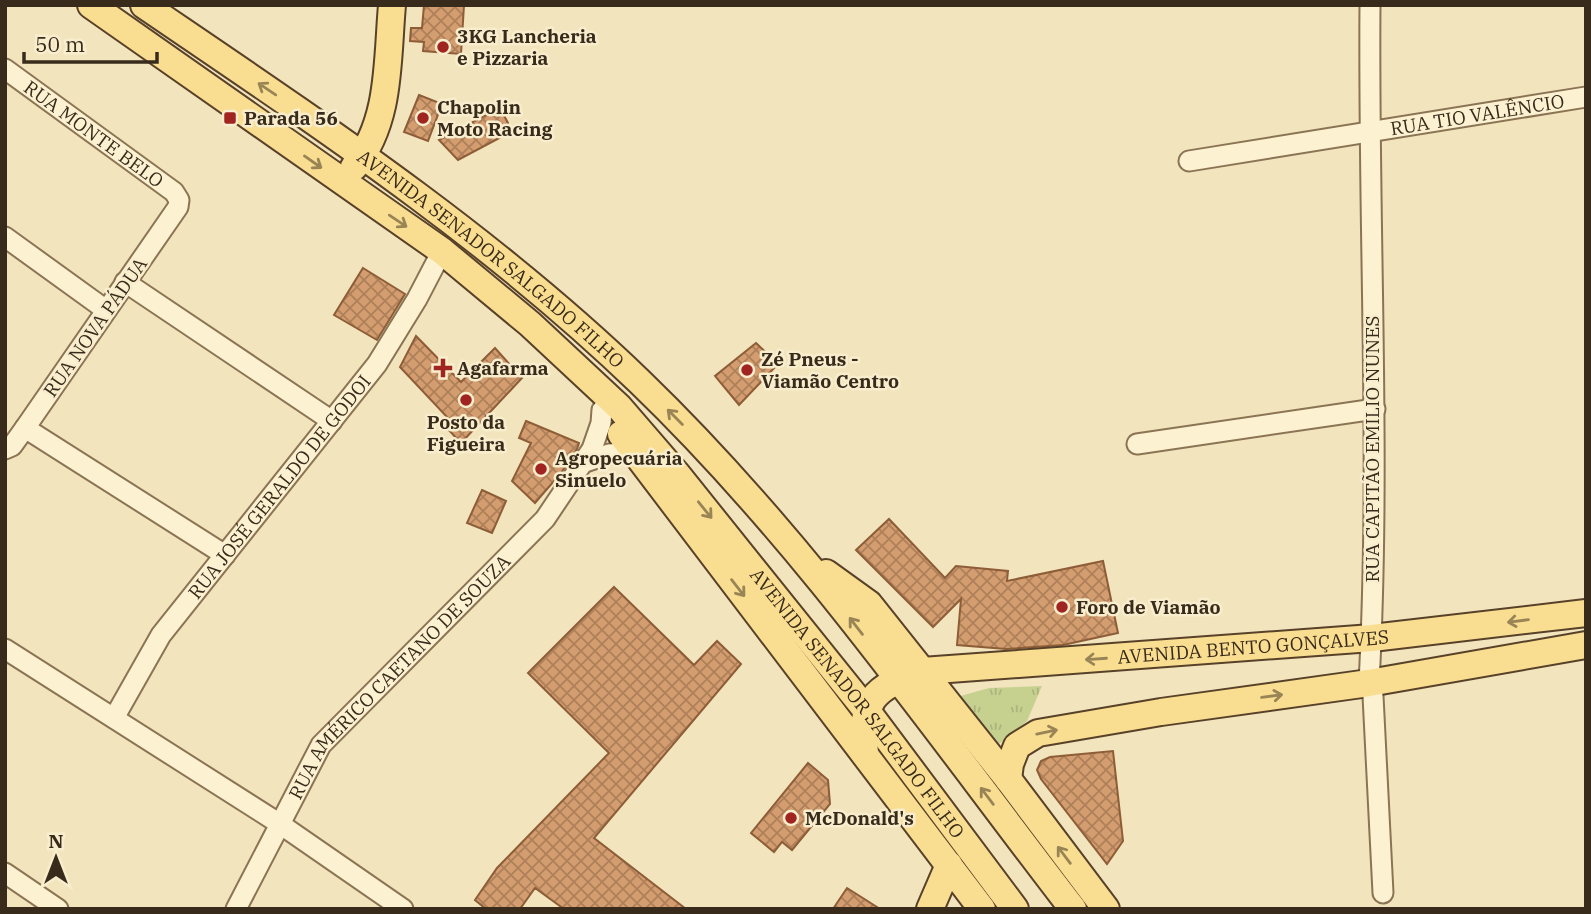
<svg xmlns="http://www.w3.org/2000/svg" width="1591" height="914" viewBox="0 0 1591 914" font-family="'IBM Plex Serif',serif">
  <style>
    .park { fill: url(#park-tufts) }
    .building { fill: url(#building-cross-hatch); stroke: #8d5d38; stroke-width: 2 }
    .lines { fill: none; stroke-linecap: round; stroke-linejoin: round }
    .minor-casing { stroke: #8b7454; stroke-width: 23 }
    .major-casing { stroke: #584129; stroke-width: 30 }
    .minor { stroke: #fcf1d1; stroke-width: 19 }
    .major { stroke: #f9dd90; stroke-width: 26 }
    .oneway { stroke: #998456 }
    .poi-dot { fill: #a0241f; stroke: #f8eecd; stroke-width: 2.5 }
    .labels { text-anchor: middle; stroke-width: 5; stroke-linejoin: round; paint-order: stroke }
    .poi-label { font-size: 19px; font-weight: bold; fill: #392b1b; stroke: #f8eecd; text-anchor: start }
    .street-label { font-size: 19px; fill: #392b1b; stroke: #f8eecd }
  </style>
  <defs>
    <pattern id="park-tufts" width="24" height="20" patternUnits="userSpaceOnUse" patternTransform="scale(1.75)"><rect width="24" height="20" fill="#c6d190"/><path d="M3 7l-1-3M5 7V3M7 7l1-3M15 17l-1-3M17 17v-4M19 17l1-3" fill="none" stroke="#abb47c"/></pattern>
    <pattern id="building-cross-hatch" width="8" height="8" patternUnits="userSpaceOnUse" patternTransform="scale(1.75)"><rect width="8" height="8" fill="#d49d6f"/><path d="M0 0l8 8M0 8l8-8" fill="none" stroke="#ad805a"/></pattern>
  </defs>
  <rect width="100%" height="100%" fill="#f2e4bd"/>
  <path class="park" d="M1042 686 1027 721 994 748 957 697 989 688Z"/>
  <path class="building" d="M424 5H464L461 54 423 51 424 42 410 41 411 28H422Z
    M419 95 442 104 428 141 404 132Z
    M495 110 496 112 501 110 508 123 505 135 458 160 439 140Z
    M363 268 405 294 377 340 334 315Z
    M416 336 461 382 495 348 522 378 461 443 443 424 448 418 400 367Z
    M756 343 778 364 739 405 715 376Z
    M526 421 579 443 577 449 561 473 535 503 512 481 531 443 519 438Z
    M482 490 506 501 492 533 467 523Z
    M889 519 945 578 956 566 1008 571 1007 581 1103 561 1118 633 1063 645 1006 649 957 645 961 599 933 627 856 550Z
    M614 587 694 665 717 641 741 664 594 838 686 909H564L535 888 520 909H486L475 900 497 868 609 753 528 673Z
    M1113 751 1123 841 1107 864 1041 779 1037 770 1041 761 1050 757Z
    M808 763 828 780 830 804 792 850 782 842 774 852 751 833Z
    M847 888 880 909H833Z"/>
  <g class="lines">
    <g class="minor-casing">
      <g id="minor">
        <path d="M1370 5C1368 231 1381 457 1369 683L1373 696 1383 893"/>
        <path id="s1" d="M5 69 174 192 179 200 178 207 25 428 12 446 5 449"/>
        <path id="s2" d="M1189 161 1586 97"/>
        <path d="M5 237 106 310"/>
        <path d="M125 282 332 421"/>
        <path d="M25 428 225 555"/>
        <path d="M1137 444 1375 409"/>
        <path d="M585 462 609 454 634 452"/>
        <path d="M5 649 280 824 403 909"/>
        <path id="s3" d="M114 718 161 635 377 364 417 299 442 251"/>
        <path d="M5 873 58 909"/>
        <path id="s4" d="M236 909 321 745 545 519 592 449 601 423 602 410"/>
      </g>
    </g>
    <g class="major-casing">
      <g id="major">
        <path id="s5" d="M91 5 442 251 530 324 619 407 676 473 867 711 1015 909"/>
        <path id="s6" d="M144 5C316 122 490 237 640 382 804 540 934 729 1073 909"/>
        <path d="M354 167C391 121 387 61 392 5"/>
        <path d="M621 434 982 909"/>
        <path d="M826 573 869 604 1008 779 1106 909"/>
        <path id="s7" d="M865 754C860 700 873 688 922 671L1372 638 1586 613"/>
        <path d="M1008 779 1010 764 1017 746 1038 733 1161 712 1369 683 1586 645"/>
        <path d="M930 909 949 865"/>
      </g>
    </g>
    <use href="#minor" class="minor"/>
    <use href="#major" class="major"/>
  </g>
  <defs><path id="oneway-shaft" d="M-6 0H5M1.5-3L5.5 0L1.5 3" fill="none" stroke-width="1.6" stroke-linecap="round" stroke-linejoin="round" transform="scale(1.75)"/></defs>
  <g class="oneway">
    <use href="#oneway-shaft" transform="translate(267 89) rotate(-146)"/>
    <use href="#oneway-shaft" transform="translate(313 162) rotate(35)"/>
    <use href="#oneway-shaft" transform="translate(398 221) rotate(34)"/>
    <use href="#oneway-shaft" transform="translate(675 417) rotate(-135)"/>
    <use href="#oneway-shaft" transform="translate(705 510) rotate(51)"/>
    <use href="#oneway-shaft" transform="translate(738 588) rotate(52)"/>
    <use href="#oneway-shaft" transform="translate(1518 621) rotate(173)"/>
    <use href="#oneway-shaft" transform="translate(856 626) rotate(-128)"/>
    <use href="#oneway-shaft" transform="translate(1096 659) rotate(176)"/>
    <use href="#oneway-shaft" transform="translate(1272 696) rotate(-8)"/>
    <use href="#oneway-shaft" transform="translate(1047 732) rotate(-12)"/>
    <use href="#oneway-shaft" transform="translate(987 796) rotate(-127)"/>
    <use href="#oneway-shaft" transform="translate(1064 855) rotate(-127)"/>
  </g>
  <g class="poi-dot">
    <circle cx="443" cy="47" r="7"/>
    <rect x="223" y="111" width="14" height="14" rx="3.5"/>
    <circle cx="423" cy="118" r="7"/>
    <path d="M439.5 357.5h7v7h7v7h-7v7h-7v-7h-7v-7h7z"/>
    <circle cx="747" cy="370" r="7"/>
    <circle cx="466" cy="400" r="7"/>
    <circle cx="541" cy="469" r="7"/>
    <circle cx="1062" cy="607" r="7"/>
    <circle cx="791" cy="818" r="7"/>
  </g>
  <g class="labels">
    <g class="poi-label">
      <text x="457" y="43">3KG Lancheria<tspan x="457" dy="22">e Pizzaria</tspan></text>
      <text x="437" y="114">Chapolin<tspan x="437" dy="22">Moto Racing</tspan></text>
      <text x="244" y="125">Parada 56</text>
      <text x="761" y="366">Zé Pneus -<tspan x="761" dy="22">Viamão Centro</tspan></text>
      <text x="457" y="375">Agafarma</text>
      <text x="466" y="429" text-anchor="middle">Posto da<tspan x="466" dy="22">Figueira</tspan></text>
      <text x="555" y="465">Agropecuária<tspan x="555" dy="22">Sinuelo</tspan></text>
      <text x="1076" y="614">Foro de Viamão</text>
      <text x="805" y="825">McDonald's</text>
    </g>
    <g class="street-label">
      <text dy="7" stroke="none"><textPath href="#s2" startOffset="292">RUA TIO VALÊNCIO</textPath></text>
      <text dy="7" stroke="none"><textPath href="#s1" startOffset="110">RUA MONTE BELO</textPath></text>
      <text dy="7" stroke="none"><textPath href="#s6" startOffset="430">AVENIDA SENADOR SALGADO FILHO</textPath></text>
      <text transform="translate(95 327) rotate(-55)" y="7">RUA NOVA PÁDUA</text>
      <text transform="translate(1372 449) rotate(-90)" y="7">RUA CAPITÃO EMILIO NUNES</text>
      <text dy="7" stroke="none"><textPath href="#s3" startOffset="285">RUA JOSÉ GERALDO DE GODOI</textPath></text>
      <text dy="7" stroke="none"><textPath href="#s7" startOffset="446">AVENIDA BENTO GONÇALVES</textPath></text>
      <text dy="7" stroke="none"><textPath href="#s4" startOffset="287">RUA AMÉRICO CAETANO DE SOUZA</textPath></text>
      <text dy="7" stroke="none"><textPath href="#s5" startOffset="1045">AVENIDA SENADOR SALGADO FILHO</textPath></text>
    </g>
  </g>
  <rect width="1591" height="914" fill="none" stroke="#392b1b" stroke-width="14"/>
  <g transform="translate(56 858)" stroke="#f8eecd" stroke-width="5" paint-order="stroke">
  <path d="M0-5L12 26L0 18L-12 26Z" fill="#392b1b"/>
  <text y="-10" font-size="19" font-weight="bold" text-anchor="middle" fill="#392b1b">N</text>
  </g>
  <path d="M24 52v10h133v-10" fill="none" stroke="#392b1b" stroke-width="3.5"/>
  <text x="35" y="52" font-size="21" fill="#392b1b" stroke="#f8eecd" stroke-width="5" paint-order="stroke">50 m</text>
</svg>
